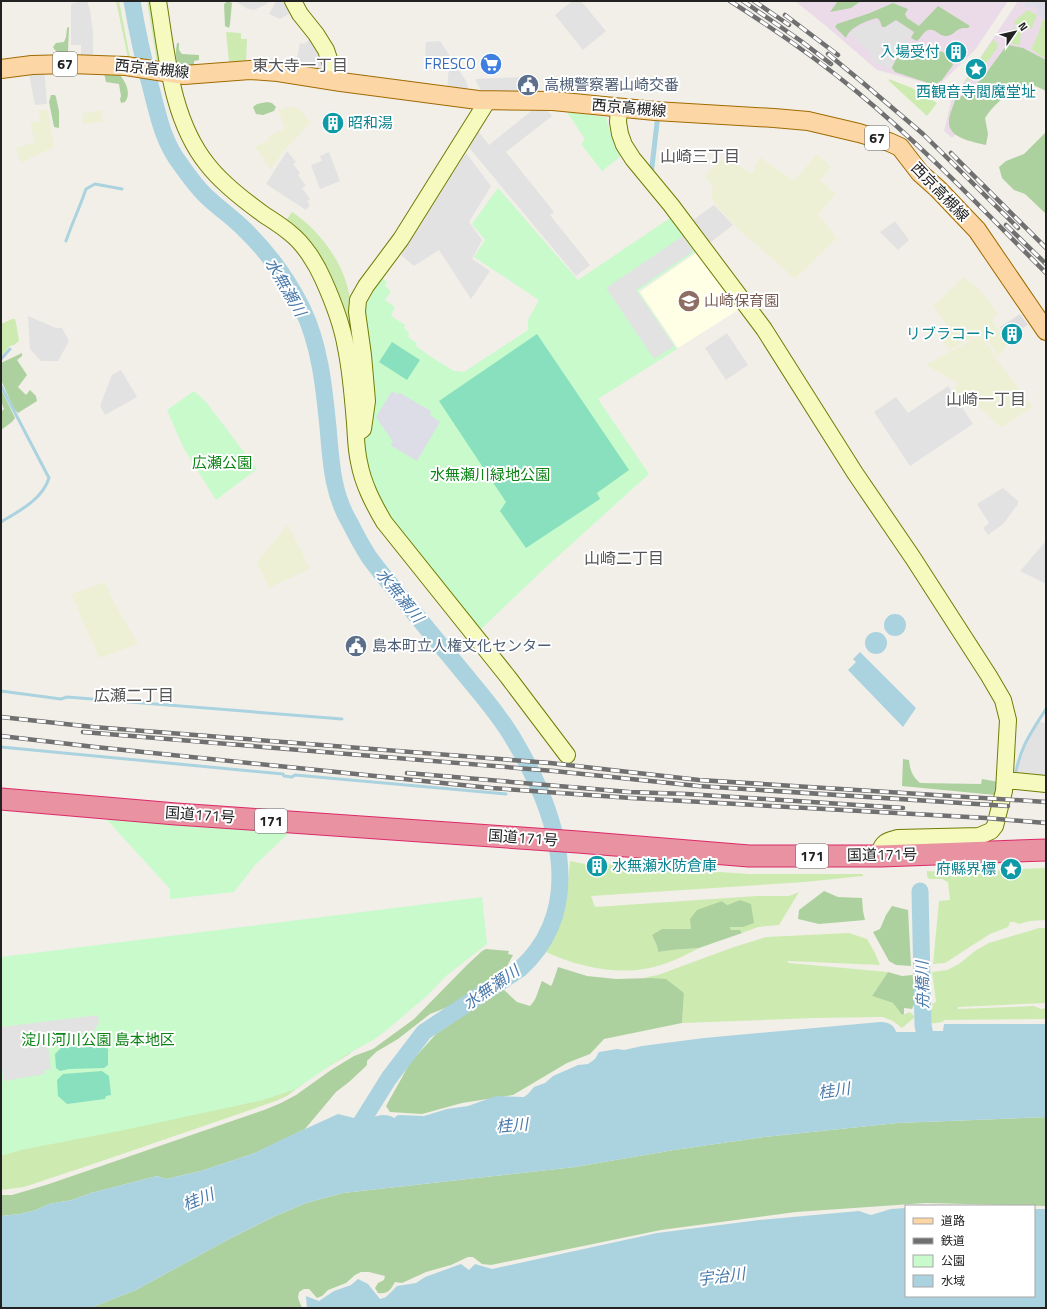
<svg xmlns="http://www.w3.org/2000/svg" width="1047" height="1309" viewBox="0 0 1047 1309" font-family="'Titillium Web','Noto Sans JP',sans-serif">
  <style>
    .residential { fill: #e0dfdf }
    .industrial { fill: #ebdbe8 }
    .education { fill: #ffffe5 }
    .farmland { fill: #eef0d5 }
    .grass { fill: #cdebb0 }
    .forest { fill: #add19e }
    .park { fill: #c8facc }
    .pitch { fill: #88e0be }
    .parking { fill: #e2e2e2 }
    .plaza { fill: #dddde8 }
    .water { fill: #aad3df }
    .lines { fill: none; stroke-linecap: round; stroke-linejoin: round }
    .stream { stroke: #aad3df; stroke-width: 3 }
    .river { stroke: #aad3df; stroke-width: 17 }
    .secondary-casing { stroke: #707d05; stroke-width: 18 }
    .primary-casing { stroke: #a06b00; stroke-width: 20 }
    .highway-casing { stroke: #dc2a67; stroke-width: 23 }
    .secondary { stroke: #f7fabf; stroke-width: 16 }
    .primary { stroke: #fcd6a4; stroke-width: 18 }
    .highway { stroke: #e892a2; stroke-width: 21 }
    .rail-casing { stroke: #707070; stroke-width: 4.5 }
    .rail { stroke: #fff; stroke-width: 3; stroke-dasharray: 9; stroke-linecap: butt }
    .labels { text-anchor: middle; stroke-width: 4; stroke-linejoin: round; paint-order: stroke }
    .shield { fill: #fff; stroke: #646464; stroke-width: 1 }
    .shield-label { font-size: 14px; font-weight: bold; fill: #222 }
    .culture-label { font-size: 15px; fill: #0d838f; stroke: #fff; text-anchor: end }
    .shop-label { font-size: 15px; fill: #366cbe; stroke: #fff; text-anchor: end }
    .street-label { font-size: 15px; fill: #222; stroke: #fff }
    .service-label { font-size: 15px; fill: #4e5e75; stroke: #fff; text-anchor: start }
    .education-label { font-size: 15px; fill: #785e54; stroke: #fff; text-anchor: start }
    .park-label { font-size: 15px; fill: #0c8416; stroke: #fff }
    .neighbourhood-label { font-size: 16px; fill: #555; stroke: #fff }
    .water-label { font-size: 16px; font-style: italic; fill: #4a7aab; stroke: #fff }
  </style>
  <rect width="100%" height="100%" fill="#f2efe9"/>
  <path class="residential" d="M1020 314 1028 325 1018 331 1022 337 1011 344 1000 327Z"/>
  <path class="industrial" d="M795 1H1008L975 50 938 86 877 70 826 26Z
    M1018 1H1046V73L995 98 952 138 944 131 951 101Z"/>
  <path class="education" d="M696 253 718 280 738 310 678 348 640 292Z"/>
  <path class="farmland" d="M287 107H294L301 110 310 123 282 153 271 170 255 147 269 140 268 136 285 129 278 110Z
    M38 110H48L54 147 21 163 16 148 35 142 30 123 40 121Z
    M101 110 103 122 85 124 82 123 83 113Z
    M817 154 831 167 820 180 836 194 818 214 837 238 795 279 737 228 714 203 711 196 713 188 705 177 710 170 722 159 726 158 752 174 760 157 794 181Z
    M964 277 978 288 988 300 998 314 992 320 1008 344 998 357 987 339 979 334 949 350 938 334 948 327 933 306Z
    M979 336 985 340 998 361 1033 407 1003 427 998 425 978 406 953 392 958 383 929 367 927 364Z
    M288 524 310 569 269 588 257 562Z
    M105 582 114 602 138 644 99 658 71 594Z"/>
  <path class="grass" d="M116 1H119L130 58H128Z
    M147 1H153L163 62H157Z
    M1028 10 1037 15 1032 28C1025 30 1020 28 1014 23L1019 17Z
    M1043 19 1046 21V55L1044 58 1031 49 1038 35Z
    M1013 27 1021 31 1020 45H1016L1011 43Z
    M226 32 241 33V39H247L246 61 229 62Z
    M993 40 997 43V48C988 60 980 77 965 82L972 71 977 74 984 63 979 60Z
    M889 79 912 88 937 103 927 116 889 81Z
    M292 212C319 230 342 260 349 293 354 316 356 341 359 366L352 346 284 223Z
    M12 319H15L17 328 19 341 14 345 10 346 1 356V324Z
    M570 861 585 864 587 872 598 874 604 864 749 874H863V876L805 882 591 896 595 907 757 896H789L799 892 779 925 758 927 742 933 740 930H731L730 927H743L740 900 727 905 722 901 713 905 691 929H683L652 935 657 946 658 952 672 950 699 948C684 956 670 963 654 967 619 976 578 967 546 952L562 919 567 894Z
    M1046 868V920L1030 921 1019 924 1014 922H1010L1008 927 990 934 945 963 933 964 939 901 950 900 948 882 942 879H929L927 876V871L945 872Z
    M1039 928H1046V1003L958 1007V1009L1034 1006 1041 1009 1046 1008V1019L945 1020 942 1022 929 1024 930 1008 933 1007 932 1004 936 1002 932 972 947 970 959 964 975 951 989 943Z
    M849 933 867 939 875 953 880 965 787 961 789 963 888 972 872 996 893 1003 902 1015 910 1012 915 1017 902 1028 893 1021 883 1017 814 1018 682 1023 684 993 651 978H643L658 975 731 948 766 937Z
    M349 1051 351 1053 316 1074 287 1096 276 1101 99 1162 24 1187 1 1190V1152Z"/>
  <path class="forest" d="M228 1 232 3 230 24 229 28 225 26 224 4Z
    M838 1H861L851 8 830 12Z
    M893 3 908 9 905 14 907 18 919 26 938 6 970 26 968 28C954 27 956 36 945 36 938 35 935 28 928 30 923 32 921 38 917 41L911 38 914 32 896 20 885 27H882L880 21 877 18C866 21 850 27 846 38L835 27 837 24 870 13Z
    M69 27 68 52C62 52 56 54 53 47L56 43 64 42 66 37 67 28Z
    M177 43H179V50L182 54 199 55V60L194 61V68C190 68 184 68 181 66 174 63 176 49 177 43Z
    M1009 45 1023 48 1046 60V92L1044 90 1031 84C1011 91 997 100 985 118L988 134 986 145C973 142 947 138 949 121 949 115 953 107 955 100L963 95 982 79 1006 46Z
    M938 51C946 52 952 57 953 65L942 80 934 85 895 72 892 68C901 44 911 58 928 58Z
    M104 73H118C125 80 132 93 125 102L121 103 120 99 121 96 119 84 106 82Z
    M51 95H55L56 97 59 111V128L54 127 49 102Z
    M267 102 272 103 276 107 274 111 263 115 256 114 253 107 257 104Z
    M1046 132V212L1045 213 1025 194 1014 190 1002 178 999 167 1006 161 1024 154Z
    M22 353V356L17 360 27 375 18 387 26 395 30 390 36 396 37 401 18 413 14 409 1 380V363Z
    M1 389 15 418 12 422 1 430V412L4 409 1 401Z
    M903 759 909 760C910 770 912 776 920 783L981 784 982 779 999 782 995 795 902 786Z
    M824 891 838 897 862 898 863 911 865 920 819 924 798 919 799 910Z
    M740 900 751 904 754 923 743 927H730L731 930H740L742 933 699 948 672 950 658 952 657 946 652 935 662 929H691L690 919 697 910 722 901 727 905Z
    M892 906 908 910 911 966 896 965 889 961 873 932 880 929 886 915Z
    M486 949 509 951 508 954 513 955 505 970 484 985 453 1005 430 1014 398 1039 376 1052 367 1061V1065L363 1069 349 1082 336 1092 305 1129 255 1153 201 1171 166 1179 157 1176 91 1193 72 1200 49 1204 36 1210 20 1214 1 1216V1195H12L49 1184 264 1110 281 1103 296 1095 331 1070 354 1056 373 1049 414 1019 467 965 482 951Z
    M558 967 587 976 616 979 651 978 666 979 684 993 682 1023 604 1039 590 1054 567 1063 513 1095 462 1103 422 1114 390 1112 386 1106 410 1063 436 1034 503 989 517 1002 530 1006C537 999 538 990 542 981L551 986 553 982Z
    M888 972 902 976 913 975C919 988 919 996 912 1009L904 1008V1014L902 1015 893 1003 872 996Z
    M1046 1117V1206L926 1203 796 1212 661 1230 491 1265 482 1264 473 1257H468L451 1265 426 1272 402 1283 395 1282C390 1291 388 1294 378 1293L375 1288 378 1283 384 1280 385 1276 369 1272H361L355 1275 346 1283 328 1290 322 1296 317 1298 309 1289H304L299 1292 298 1298 302 1308H90L136 1290 229 1239 273 1217 306 1203 343 1193 575 1167 674 1150 764 1137 897 1123Z"/>
  <path class="park" d="M567 112 606 117 610 132 621 156 602 171 581 144 585 139Z
    M498 188 578 280 670 218 695 252 638 291 677 349 598 399 649 474 545 568 479 631 391 522 375 496 362 444 372 428 373 381 365 311 367 303 382 278 387 282 385 286 391 291 385 300 395 307 391 316 405 325 404 328 409 333 408 337 417 343 416 346 431 357 454 371 464 372 528 330V320L539 300 474 257 485 240 472 224Z
    M194 391 206 402 257 469 216 500 183 447 167 410Z
    M106 819 290 832 255 865 234 892 170 899V889Z
    M482 897 487 944 446 976 428 995 388 1029 375 1039 344 1056 296 1089 263 1100 124 1130 21 1150 1 1156V957Z"/>
  <path class="pitch" d="M537 334 629 470 597 493 600 499 526 548 500 511 506 502 439 401Z
    M392 342 420 360 407 380 379 362Z
    M99 1044 108 1049V1065L104 1068 69 1069 60 1071 56 1068 55 1054 61 1048Z
    M102 1071 109 1076 111 1095 106 1096 105 1099 67 1104 58 1096 57 1080 63 1074Z"/>
  <path class="parking" d="M81 1H87L90 10 93 33V60H81V45H71V4Z
    M235 1H268L267 4 254 10 248 9Z
    M279 1H287L292 12 280 19 269 14 275 3Z
    M572 1H581L606 31 583 50 555 15Z
    M877 21 883 30 895 21 913 33 894 59 891 69 872 61V54L850 34 857 28Z
    M314 37 329 76 295 70 300 43 304 44Z
    M440 41 466 81 470 94 447 91 449 65 425 62 426 42Z
    M44 67 47 104 35 105 28 69Z
    M521 77 524 91 486 92 481 91 475 79Z
    M535 108 547 110 552 116 506 152 554 212 550 215 590 265 576 276 467 145 478 131 489 145Z
    M287 151 296 162 293 164 300 173 298 175 306 186 302 188 310 199 307 201 310 205 306 210 266 184Z
    M329 152 340 181 320 189 311 165 322 161 320 156Z
    M466 153 491 186 469 222 482 240 472 259 490 271 471 299 439 250 414 266 401 255Z
    M714 205 733 225 707 245 689 223Z
    M895 221 909 240 898 250 880 232Z
    M683 236 693 251 636 290 674 346 654 359 606 288Z
    M28 316 56 328H62L69 341 58 361H41L30 349Z
    M727 333 748 365 726 380 705 348Z
    M121 370 137 397 105 415 100 406 112 375Z
    M948 386 973 424 910 466 874 412 896 397 908 413Z
    M1003 488 1018 501V504L1004 523 988 535 983 528 989 523 977 504Z
    M1046 541V584L1020 571Z
    M1039 721 1046 724V775L1018 773 1019 764 1024 746Z
    M98 1015 99 1023 94 1031 47 1038 51 1069 44 1070 45 1074 4 1081 1 1061V1027Z"/>
  <path class="plaza" d="M1024 1H1046V20L1036 14 1038 9 1031 4 1028 8 1024 6 1026 2Z
    M392 391 397 394 400 393 431 411 430 415 440 422 417 461 390 445 393 442 376 417Z"/>
  <path class="water" d="M884 625a11 11 0 1 1 22 0a11 11 0 1 1-22 0Z
    M865 643a11 11 0 1 1 22 0a11 11 0 1 1-22 0Z
    M860 652 916 708 903 727 848 670 856 662 853 659Z
    M921 1017 926 1018 925 1026H928L929 1031H943L944 1024H1046V1117L897 1123 764 1137 674 1150 575 1167 343 1193 306 1203 273 1217 229 1239 136 1290 90 1308H1V1216L20 1214 36 1210 49 1204 72 1200 91 1193 157 1176 166 1179 201 1171 255 1153 281 1140 338 1114 358 1119 361 1123C371 1118 383 1111 394 1118L398 1115 424 1116 447 1109 468 1106 496 1096 524 1097 528 1094 534 1087 545 1083 553 1076 578 1065 588 1064 595 1059 599 1052 617 1049 624 1050 642 1046 704 1038 880 1022C887 1022 894 1024 896 1032H917L918 1026 921 1025Z
    M906 1208V1296H1034V1209H1046V1308H307L306 1296 319 1301 334 1291 351 1285 358 1279 368 1284 380 1299 386 1297 397 1286 416 1283 425 1277 461 1264 469 1270 475 1264 492 1269 657 1233 759 1220 859 1211 871 1215 891 1209Z"/>
  <g class="lines">
    <path class="stream" d="M657 114 659 115 652 175H650Z
      M66 241C72 223 80 207 86 189L95 184 122 189
      M1 359 10 349
      M1 386 49 478C42 500 19 511 1 522
      M1 691 61 699 67 697 342 719
      M1 747 283 774 284 776 292 777 295 775 506 794
      M1015 777C1020 747 1030 734 1046 709"/>
    <path class="river" d="M132 1C137 30 143 59 151 88 158 115 163 142 181 165 188 175 196 186 205 195 217 207 231 216 243 228 267 251 287 278 302 308 320 345 324 387 328 427 331 461 332 493 350 523 356 535 362 546 369 557 382 575 397 592 411 609 431 633 451 658 471 682 486 700 502 719 514 740 555 809 590 905 520 969L424 1032 389 1078 349 1142
      M920 891 923 1025 926 1040"/>
    <g class="secondary-casing">
      <path id="secondary" d="M158 1C167 55 171 119 207 164 220 181 245 201 263 214 272 220 282 226 290 233 304 244 316 263 323 279 333 301 342 324 346 348 351 372 353 398 355 423 356 436 356 449 359 462 363 484 373 503 384 522L508 677 567 755
        M293 1 300 14 316 34 326 50 333 71 341 82
        M619 108 618 122 620 134 624 145 633 159 671 205 764 329 855 473 913 558 989 676 1003 700 1008 720 1004 791 995 826 991 831 979 836 898 838C887 841 883 841 879 853L881 856
        M359 432 363 429 367 401 363 355 357 312 358 300 366 286 401 239 488 100
        M1005 780 1046 784"/>
    </g>
    <g class="primary-casing">
      <path id="primary" d="M1 69 32 65 70 64 126 66 184 75 250 70 278 72 341 82 478 100 553 101 655 111 774 118 808 121 859 133 889 142 900 147 920 173 938 189 977 230 1046 331"/>
    </g>
    <g class="highway-casing">
      <path id="highway" d="M1 799 176 814 578 842 749 856H881L1046 850"/>
    </g>
    <use href="#secondary" class="secondary"/>
    <use href="#primary" class="primary"/>
    <use href="#highway" class="highway"/>
    <g class="rail-casing">
      <path id="rail" d="M730 1C774 29 816 58 856 91 924 147 984 211 1046 273
        M743 1 801 41 831 64
        M754 1 789 25
        M785 15 838 55
        M828 54 862 82 923 134 1018 228
        M951 153 1046 248
        M1006 225 1046 264
        M1 717 93 727 550 763 699 780 1046 802
        M83 732 554 771 698 786 1008 806
        M1 736 95 747 491 788 631 798 986 818 1046 823
        M407 773 629 792 687 794 903 808"/>
    </g>
    <use href="#rail" class="rail"/>
  </g>
  <defs>
    <g id="building-disc" transform="scale(1.15)"><circle r="9.5" fill="#0f9aa8" stroke="#fff"/><path d="M-4-6H4V6H1V3H-1V6H-4ZM-2.5-4.3h1.7v1.8h-1.7ZM.8-4.3h1.7v1.8H.8ZM-2.5-1h1.7V.8h-1.7ZM.8-1h1.7V.8H.8Z" fill="#fff"/></g>
    <g id="supermarket-disc" transform="scale(1.15)"><circle r="9.5" fill="#3f7fe0" stroke="#fff"/><path d="M-6-5.5h2.5l.6 2H6L4.5 2H-2.5L-4.4-4H-6ZM-1.5 3.2a1.3 1.3 0 1 0 .1 0ZM3 3.2a1.3 1.3 0 1 0 .1 0Z" fill="#fff"/></g>
    <g id="sight-disc" transform="scale(1.15)"><circle r="9.5" fill="#0f9aa8" stroke="#fff"/><path d="M0-6L1.8-2.2L6-1.7L2.9 1.2L3.7 5.4L0 3.3L-3.7 5.4L-2.9 1.2L-6-1.7L-1.8-2.2Z" fill="#fff"/></g>
    <g id="civic-disc" transform="scale(1.15)"><circle r="9.5" fill="#5c6f8a" stroke="#fff"/><path d="M-.6-6.5H3V-4.5H.6V-3L4-1V1h2V6H-6V1h2V-1L-.6-3ZM-1.2 2.5V6h2.4V2.5Z" fill="#fff"/></g>
    <g id="school-disc" transform="scale(1.15)"><circle r="9.5" fill="#8d6e63" stroke="#fff"/><path d="M0-5L7-2L0 1L-7-2ZM-4 1L0 2.5L4 1V4Q0 6-4 4Z" fill="#fff"/></g>
  </defs>
  <g fill-rule="evenodd">
    <use href="#building-disc" x="956" y="52"/>
    <use href="#supermarket-disc" x="491" y="64"/>
    <use href="#sight-disc" x="976" y="69"/>
    <use href="#civic-disc" x="528" y="85"/>
    <use href="#building-disc" x="333" y="123"/>
    <use href="#school-disc" x="689" y="301"/>
    <use href="#building-disc" x="1012" y="334"/>
    <use href="#civic-disc" x="356" y="646"/>
    <use href="#building-disc" x="597" y="866"/>
    <use href="#sight-disc" x="1011" y="869"/>
  </g>
  <g class="labels">
    <g class="shield">
      <rect x="53" y="52" width="24" height="24" rx="3"/>
      <rect x="865" y="126" width="24" height="24" rx="3"/>
      <rect x="255" y="809" width="32" height="24" rx="3"/>
      <rect x="796" y="844" width="32" height="24" rx="3"/>
    </g>
    <g class="shield-label">
      <text x="65" y="69">67</text>
      <text x="877" y="143">67</text>
      <text x="271" y="826">171</text>
      <text x="812" y="861">171</text>
    </g>
    <g class="culture-label">
      <text x="940" y="57">入場受付</text>
      <text x="976" y="97" text-anchor="middle">西観音寺閻魔堂址</text>
      <text x="348" y="128" text-anchor="start">昭和湯</text>
      <text x="996" y="339">リブラコート</text>
      <text x="612" y="871" text-anchor="start">水無瀬水防倉庫</text>
      <text x="996" y="874">府縣界標</text>
    </g>
    <g class="shop-label">
      <text x="476" y="69">FRESCO</text>
    </g>
    <g class="street-label">
      <text transform="translate(152 69) rotate(6)" y="5">西京高槻線</text>
      <text transform="translate(629 108) rotate(5)" y="5">西京高槻線</text>
      <text transform="translate(940 192) rotate(46)" y="5">西京高槻線</text>
      <text transform="translate(200 815) rotate(4)" y="5">国道171号</text>
      <text transform="translate(523 838) rotate(4)" y="5">国道171号</text>
      <text transform="translate(882 855) rotate(-1)" y="5">国道171号</text>
    </g>
    <g class="service-label">
      <text x="544" y="90">高槻警察署山崎交番</text>
      <text x="372" y="651">島本町立人権文化センター</text>
    </g>
    <g class="education-label">
      <text x="704" y="306">山崎保育園</text>
    </g>
    <g class="park-label">
      <text x="222" y="468">広瀬公園</text>
      <text x="490" y="480">水無瀬川緑地公園</text>
      <text x="98" y="1045">淀川河川公園 島本地区</text>
    </g>
    <g class="neighbourhood-label">
      <text x="300" y="71">東大寺一丁目</text>
      <text x="700" y="162">山崎三丁目</text>
      <text x="986" y="405">山崎一丁目</text>
      <text x="624" y="564">山崎二丁目</text>
      <text x="134" y="701">広瀬二丁目</text>
    </g>
    <g class="water-label">
      <text transform="translate(286 287) rotate(60)" y="6">水無瀬川</text>
      <text transform="translate(400 595) rotate(51)" y="6">水無瀬川</text>
      <text transform="translate(922 985) rotate(-91)" y="6">舟橋川</text>
      <text transform="translate(491 987) rotate(-35)" y="6">水無瀬川</text>
      <text transform="translate(834 1090) rotate(-8)" y="6">桂川</text>
      <text transform="translate(512 1125) rotate(-5)" y="6">桂川</text>
      <text transform="translate(198 1199) rotate(-22)" y="6">桂川</text>
      <text transform="translate(721 1276) rotate(-7)" y="6">宇治川</text>
    </g>
  </g>
  <rect width="1047" height="1309" fill="none" stroke="#222222" stroke-width="4"/>
  <rect x="905" y="1205" width="130" height="92" fill="#ffffff" stroke="#a7a7a7"/>
  <rect x="913" y="1218" width="20" height="6" fill="#fcd6a4" stroke="#a7a7a7"/>
  <text x="941" y="1225" font-size="12" fill="#222222">道路</text>
  <rect x="913" y="1238" width="20" height="6" fill="#707070" stroke="#a7a7a7"/>
  <text x="941" y="1245" font-size="12" fill="#222222">鉄道</text>
  <rect x="913" y="1255" width="20" height="12" fill="#c8facc" stroke="#a7a7a7"/>
  <text x="941" y="1265" font-size="12" fill="#222222">公園</text>
  <rect x="913" y="1275" width="20" height="12" fill="#aad3df" stroke="#a7a7a7"/>
  <text x="941" y="1285" font-size="12" fill="#222222">水域</text>
  <g transform="translate(1015 32) rotate(56)" stroke="#ffffff" stroke-width="3" paint-order="stroke">
  <path d="M0-3L7 15L0 10L-7 15Z" fill="#222222"/>
  <text y="-6" font-size="11" font-weight="bold" text-anchor="middle" fill="#222222">N</text>
  </g>
</svg>
